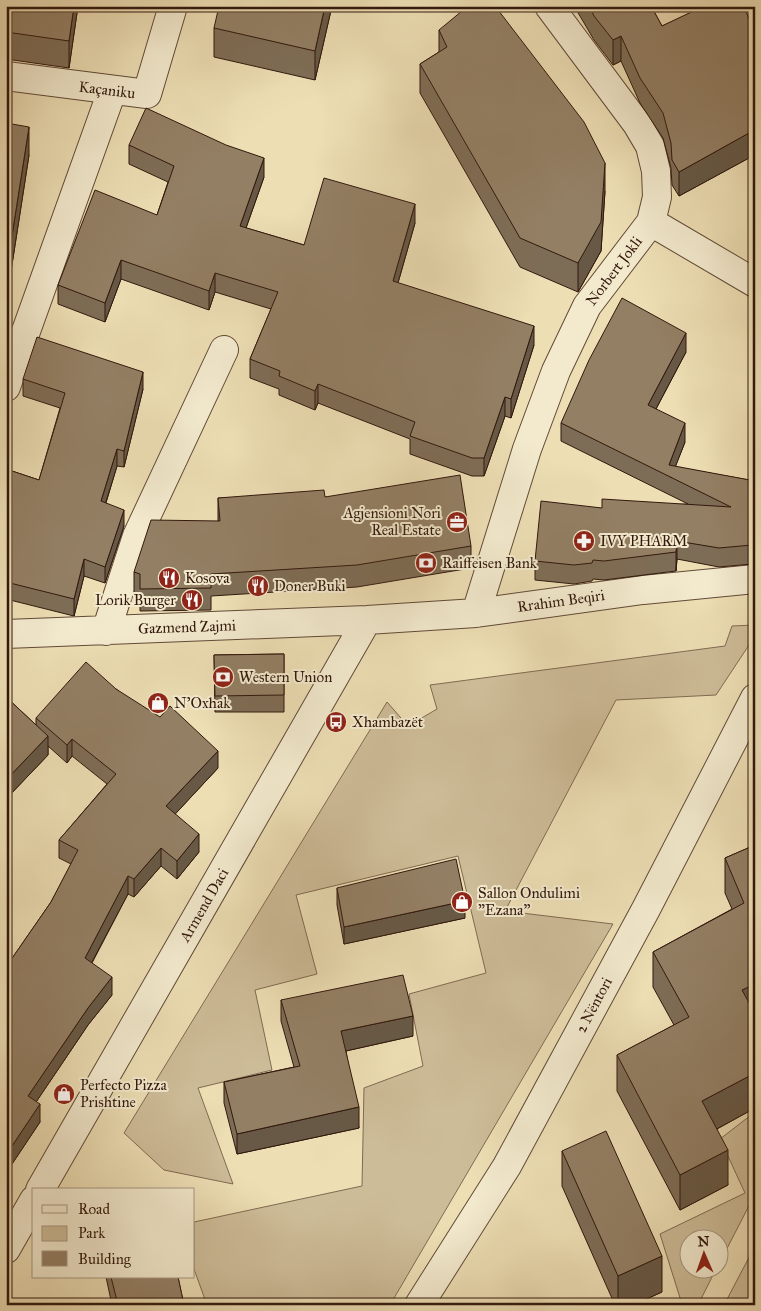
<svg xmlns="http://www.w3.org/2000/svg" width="761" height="1311" viewBox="0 0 761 1311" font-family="'IM FELL Great Primer',serif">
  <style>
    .green { fill: #cdbc98; stroke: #806a52 }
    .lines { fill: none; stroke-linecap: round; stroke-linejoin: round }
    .minor-casing { stroke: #614a37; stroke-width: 30 }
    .minor { stroke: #f3eace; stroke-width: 28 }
    .wall { fill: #7e6d56; stroke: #32180d }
    .shaded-wall { fill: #675946; stroke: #32180d }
    .building { fill: #937f64; stroke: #32180d }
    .labels { text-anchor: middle; stroke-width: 4; stroke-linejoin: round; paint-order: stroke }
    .street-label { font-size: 15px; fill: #32180d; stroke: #f3eace }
    .poi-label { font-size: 15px; fill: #32180d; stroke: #f3eace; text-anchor: start }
  </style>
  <rect width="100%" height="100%" fill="#eddeb4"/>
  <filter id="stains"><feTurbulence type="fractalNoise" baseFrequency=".004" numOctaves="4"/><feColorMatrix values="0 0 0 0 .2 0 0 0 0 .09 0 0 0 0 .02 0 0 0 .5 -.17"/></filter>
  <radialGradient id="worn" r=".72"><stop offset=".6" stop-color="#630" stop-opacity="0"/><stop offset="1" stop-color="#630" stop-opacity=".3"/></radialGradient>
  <path class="green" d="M755 625V636L716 695 616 700 505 911 613 924 390 1305H207L194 1269V1222L362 1186 364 1088 423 1066 409 994 486 973 458 856 296 895 317 974 255 990 272 1070 198 1088 233 1184 164 1170 124 1133 387 702 408 726 437 709 430 685 725 646 732 626Z
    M755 1112V1194L719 1264 718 1238H688V1268L716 1269 698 1305H664L681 1301 660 1234 745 1193 720 1139Z
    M755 1246V1305H724Z"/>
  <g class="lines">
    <g class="minor-casing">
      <path id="minor" d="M6 76 147 94 173 6
        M651 222 755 283
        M6 387 112 91
        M476 613 527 449 556 371 587 306 651 222 657 197 656 171 650 146 637 124 549 6
        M106 631 137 536 224 350
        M6 634 367 620 476 613 643 590 755 579
        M40 1190 367 620
        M6 1249 34 1200
        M419 1305 507 1166 646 909 755 698"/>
    </g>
    <use href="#minor" class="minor"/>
  </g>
  <path class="wall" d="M6 6H78L69 68 6 59Z
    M332 6 315 80 214 57V28Z
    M577 6H651L662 26 701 8 700 6H743L755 31V162L749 158 679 196 672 185 671 168 663 138 640 103 621 61 613 65 594 40 577 11Z
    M439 30 605 191 601 251 578 292 520 267 420 93V64L439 52Z
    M6 123 29 155 11 271 6 272Z
    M129 145 264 177 246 228 304 245 415 223 398 283 534 345 511 418 505 416 484 476H472L410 454V439L318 403 315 410 279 395V389L250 378V359L271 309 215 292 209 310 121 279 105 322 58 304V285L157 215 168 182 129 164Z
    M686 352 656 409 685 442 675 467 755 481 752 564 719 567 677 559 676 571 604 580 593 579 592 581 574 584 535 580V561L602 508 688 504 561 441V423Z
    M23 379 143 389 124 467 117 466 106 503 124 526 105 583 84 576 74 616 6 599V469L39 480 60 408 23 396Z
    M325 497 471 546V568L357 587 211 596V610L140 611V596L134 594V572L218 521V498Z
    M284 654V712H215L214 655Z
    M116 689 218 768 175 814 199 852 177 879 161 866 134 897 128 894 92 963 112 995 88 1025 36 1102 40 1122 6 1173V967L51 902 71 864 59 858V840L107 784 72 756 67 763 48 746V755L6 799V697L36 725V718Z
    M755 845V1108L717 1129 728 1185 680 1210 617 1091V1055L674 1025 653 987V952L732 909 725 893V858Z
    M337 888 465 918 344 944 337 905Z
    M281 1000 413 1036 346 1051 359 1128 237 1154 224 1103V1082L294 1067 281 1021Z
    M562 1151 662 1292 633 1305H615L562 1186Z
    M106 1277H178L184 1305H112Z"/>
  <path class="shaded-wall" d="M74 6H78L69 68V41Z
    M325 6H332L315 80V51Z
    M621 36V61L613 65V40Z
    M29 127V155L11 271V242Z
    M749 133V158L679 196V172Z
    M264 158V177L240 245V226Z
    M605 163V191L601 251 578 292V263Z
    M415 204V223L393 300V281Z
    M121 260V279L105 322V303Z
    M215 273V292L209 310V291Z
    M534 326V345L511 418V399Z
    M686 333V352L648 424V405Z
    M143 372V389L124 467V451Z
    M318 384V403L315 410V391Z
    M505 397V416L484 476V458Z
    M685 423V442L671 478 669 465Z
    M117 449V466L101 518V501Z
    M124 510V526L105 583V567Z
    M755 531V549L752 564V545Z
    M677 541V559L676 571V552Z
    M84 559V576L74 616V599Z
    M48 736V755L6 799V780Z
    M72 739V756L67 763V745Z
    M218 751V768L166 824V806Z
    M199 834V852L177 879V861Z
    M161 848V866L134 897V879Z
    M128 876V894L85 975V958Z
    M465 901V918L344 944V927Z
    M112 977V995L88 1025 28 1114V1096L88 1008Z
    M755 984V1020L742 990Z
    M413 1016V1036L341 1052V1031Z
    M755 1073V1108L702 1137V1101Z
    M40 1104V1122L6 1173V1155Z
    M359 1107V1128L237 1154V1134Z
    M728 1150V1185L680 1210V1175Z
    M662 1256V1292L633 1305H618V1276Z"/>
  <path class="building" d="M6 6H74L69 41 6 32Z
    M219 6H325L315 51 214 28Z
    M468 6H495L584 122 605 163 601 222 578 263 520 238 420 64 447 47 439 30Z
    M589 6H651L662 26 704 6H743L755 31V137L749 133 679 172 672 160 671 143 663 113 640 78 621 36 613 40 594 16Z
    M146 108 226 145 264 158 240 226 304 245 324 178 415 204 393 281 534 326 511 399 505 397 484 458H472L410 436 415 422 318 384 315 391 279 376 280 371 250 359 278 292 215 273 209 291 121 260 105 303 58 285 95 190 157 215 174 166 129 145Z
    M6 123 29 127 11 242 6 243Z
    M622 298 686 333 648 405 685 423 669 465 755 481V531L752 545 719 548 677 541 676 552 604 561 593 560 592 563 574 565 535 561 541 501 602 508V499L731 507 561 423 589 360Z
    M37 337 143 372 124 451 117 449 101 501 124 510 105 567 84 559 74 599 6 582V469L39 480 65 393 23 379Z
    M460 475 471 546 357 565 211 574V588L140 589V574L134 572 151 520 220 521 218 498 324 490 325 497Z
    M284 654V695L215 696 214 655Z
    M86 662 116 689 160 717 170 706 218 751 166 806 199 834 177 861 161 848 134 879 128 876 85 958 112 977 88 1008 28 1096 40 1104 6 1155V967L51 902 78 850 59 840 116 774 72 739 67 745 36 718Z
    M6 697 48 736 6 780Z
    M755 845V984L742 990 755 1014V1073L702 1101 728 1150 680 1175 617 1055 689 1017 653 952 744 903 725 858Z
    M456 859 465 901 344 927 337 888Z
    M403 975 413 1016 341 1031 359 1107 237 1134 224 1082 300 1066 281 1000Z
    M606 1131 662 1256 618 1276 562 1151Z
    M111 1277H178L184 1305H118Z"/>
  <defs>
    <g id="office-disc" transform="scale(1.125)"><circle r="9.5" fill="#8f2418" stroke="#f3eace"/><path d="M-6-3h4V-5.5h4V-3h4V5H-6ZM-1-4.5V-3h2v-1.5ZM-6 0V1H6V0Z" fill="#fff"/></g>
    <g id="pharmacy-disc" transform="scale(1.125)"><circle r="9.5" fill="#8f2418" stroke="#f3eace"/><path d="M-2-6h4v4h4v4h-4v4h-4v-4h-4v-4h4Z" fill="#fff"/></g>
    <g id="bank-disc" transform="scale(1.125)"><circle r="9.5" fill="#8f2418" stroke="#f3eace"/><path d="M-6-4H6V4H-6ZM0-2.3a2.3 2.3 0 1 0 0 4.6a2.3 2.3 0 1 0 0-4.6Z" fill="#fff"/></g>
    <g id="restaurant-disc" transform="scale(1.125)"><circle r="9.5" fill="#8f2418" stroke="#f3eace"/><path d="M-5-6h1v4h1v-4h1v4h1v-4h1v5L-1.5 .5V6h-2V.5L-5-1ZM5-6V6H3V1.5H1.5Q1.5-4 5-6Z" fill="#fff"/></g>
    <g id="shop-disc" transform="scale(1.125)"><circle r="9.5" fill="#8f2418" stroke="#f3eace"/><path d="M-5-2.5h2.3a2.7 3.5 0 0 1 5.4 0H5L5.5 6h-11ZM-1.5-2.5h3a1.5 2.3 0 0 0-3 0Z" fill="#fff"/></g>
    <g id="bus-disc" transform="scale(1.125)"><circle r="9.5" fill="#8f2418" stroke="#f3eace"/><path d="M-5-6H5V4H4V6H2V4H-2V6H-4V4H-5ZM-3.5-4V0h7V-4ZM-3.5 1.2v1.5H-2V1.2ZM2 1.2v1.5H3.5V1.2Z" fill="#fff"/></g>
  </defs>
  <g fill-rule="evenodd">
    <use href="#office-disc" x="457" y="522"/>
    <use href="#pharmacy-disc" x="584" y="541"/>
    <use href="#bank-disc" x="426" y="563"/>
    <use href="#restaurant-disc" x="169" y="578"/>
    <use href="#restaurant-disc" x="258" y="586"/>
    <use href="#restaurant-disc" x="192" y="600"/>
    <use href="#bank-disc" x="223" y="677"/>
    <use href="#shop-disc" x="158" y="703"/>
    <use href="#bus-disc" x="336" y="722"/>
    <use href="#shop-disc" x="462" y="902"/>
    <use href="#shop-disc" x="64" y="1094"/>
  </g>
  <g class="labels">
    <g class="street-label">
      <text transform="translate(107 90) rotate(7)" y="5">Kaçaniku</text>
      <text transform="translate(614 271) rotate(-53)" y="5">Norbert Jokli</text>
      <text transform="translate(561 601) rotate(-8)" y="5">Rrahim Beqiri</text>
      <text transform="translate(187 627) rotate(-2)" y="5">Gazmend Zajmi</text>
      <text transform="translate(204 905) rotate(-60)" y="5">Armend Daci</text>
      <text transform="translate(594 1005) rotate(-62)" y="5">2 Nëntori</text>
    </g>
    <g class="poi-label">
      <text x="441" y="518" text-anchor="end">Agjensioni Nori<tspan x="441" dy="17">Real Estate</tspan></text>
      <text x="600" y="546">IVY PHARM</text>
      <text x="442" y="568">Raiffeisen Bank</text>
      <text x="185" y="583">Kosova</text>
      <text x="274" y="591">Doner Buki</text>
      <text x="176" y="605" text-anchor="end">Lorik Burger</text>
      <text x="239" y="682">Western Union</text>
      <text x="174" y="708">N'Oxhak</text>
      <text x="352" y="727">Xhambazët</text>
      <text x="478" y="898">Sallon Ondulimi<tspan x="478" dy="17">"Ezana"</tspan></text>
      <text x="80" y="1090">Perfecto Pizza<tspan x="80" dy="17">Prishtine</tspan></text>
    </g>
  </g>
  <rect width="761" height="1311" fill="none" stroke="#eddeb4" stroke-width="25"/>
  <rect x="8" y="8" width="746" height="1296" fill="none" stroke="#32180d" stroke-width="2.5"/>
  <rect x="12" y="12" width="736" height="1286" fill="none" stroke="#32180d"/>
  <rect x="32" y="1188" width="162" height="90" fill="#f3eace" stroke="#a69681"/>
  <rect x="42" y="1205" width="25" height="8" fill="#f3eace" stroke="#a69681"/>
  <text x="78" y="1214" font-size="15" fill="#32180d">Road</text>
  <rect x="42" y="1226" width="25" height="15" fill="#cdbc98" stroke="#a69681"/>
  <text x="78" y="1238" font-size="15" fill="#32180d">Park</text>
  <rect x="42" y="1251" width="25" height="15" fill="#937f64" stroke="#a69681"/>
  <text x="78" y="1264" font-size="15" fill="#32180d">Building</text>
  <g transform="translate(704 1254) rotate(358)"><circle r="24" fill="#f3eace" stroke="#a69681"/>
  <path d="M0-4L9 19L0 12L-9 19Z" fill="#8f2418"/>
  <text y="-8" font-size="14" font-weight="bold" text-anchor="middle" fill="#32180d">N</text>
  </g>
  <rect width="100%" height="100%" filter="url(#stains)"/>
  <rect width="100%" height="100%" fill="url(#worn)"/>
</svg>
